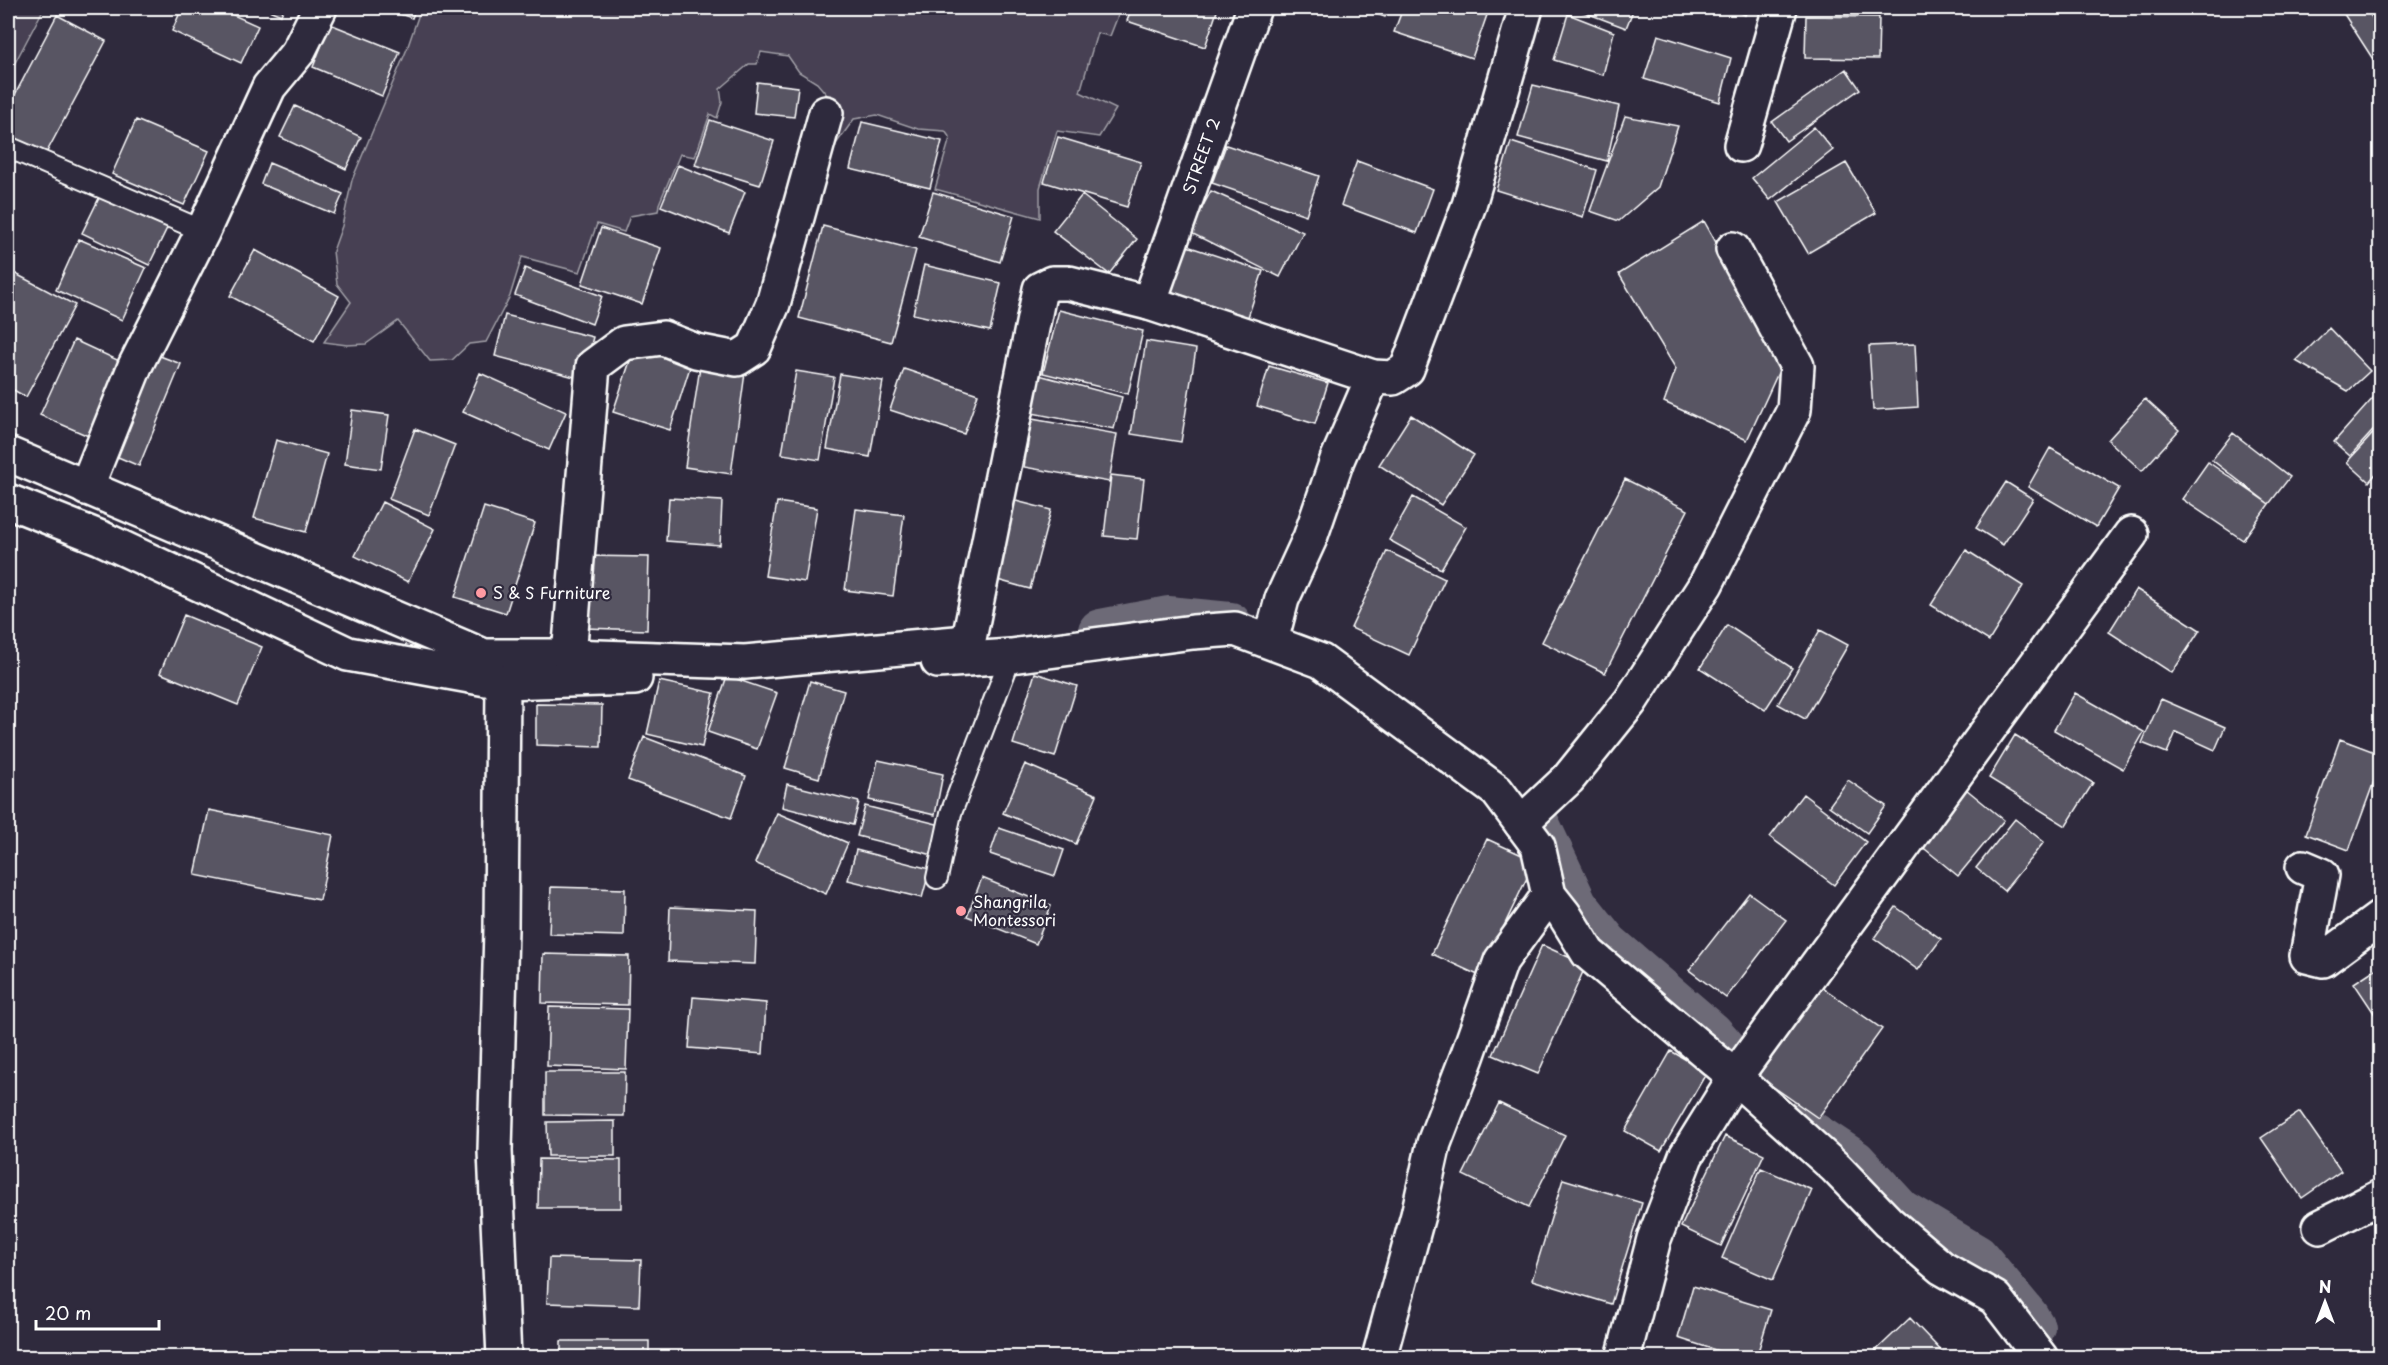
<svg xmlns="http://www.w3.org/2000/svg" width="2388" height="1365" viewBox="0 0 2388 1365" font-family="'Playpen Sans',sans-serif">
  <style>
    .green { fill: #464152; stroke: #a2a0a8; stroke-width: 1.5 }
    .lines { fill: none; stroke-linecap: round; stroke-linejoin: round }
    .canal { stroke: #6d6a77; stroke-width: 44 }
    .building { fill: #595564; stroke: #fff; stroke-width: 1.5 }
    .lane-casing { stroke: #fff; stroke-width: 24 }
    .street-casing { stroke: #fff; stroke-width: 38 }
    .lane { stroke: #2f2a3d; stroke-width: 20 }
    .street { stroke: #2f2a3d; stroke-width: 33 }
    .poi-dot { fill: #ff9aa2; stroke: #2f2a3d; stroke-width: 2 }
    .labels { text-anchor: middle; stroke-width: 4.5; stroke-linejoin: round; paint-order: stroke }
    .street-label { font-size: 16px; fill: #fff; stroke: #2f2a3d }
    .poi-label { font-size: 16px; fill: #fff; stroke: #2f2a3d; text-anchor: start }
  </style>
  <rect width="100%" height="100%" fill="#2f2a3d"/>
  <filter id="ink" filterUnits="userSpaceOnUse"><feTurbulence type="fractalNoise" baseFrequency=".0167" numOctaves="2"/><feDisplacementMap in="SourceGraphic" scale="12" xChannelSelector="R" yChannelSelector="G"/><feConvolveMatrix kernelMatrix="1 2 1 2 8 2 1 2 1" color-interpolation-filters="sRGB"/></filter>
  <g filter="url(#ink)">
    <path class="green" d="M8 8H44L8 76Z
      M421 8H1121L1110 36 1097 33 1080 92 1116 109 1099 137 1057 131 1040 188V218L935 189 950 138 945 131 918 129 877 115 854 119 836 144 827 127 828 96 817 83 799 72 788 56 761 52 757 64H749L720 89 722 102 717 118 710 114 695 157 680 154 659 204 658 211 630 216 624 232 597 224 580 272 522 257 510 296 486 342 469 344 452 360 430 361 398 321 366 344 347 345 324 342 351 302 337 284 333 251 342 226 352 180 407 49Z"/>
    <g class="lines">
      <path class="canal" d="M1100 631 1168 618 1230 624
        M1538 824 1576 905 1607 944 1711 1033 1736 1061
        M1798 1124 1854 1161 1900 1211 1977 1257 2027 1317 2033 1327"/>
    </g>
    <path class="building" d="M182 8H218L258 26 241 63 172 31Z
      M264 8H284L281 15Z
      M382 8H416L412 18Z
      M1131 8H1218L1205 47 1127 21Z
      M1361 8H1389L1385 17Z
      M1403 8H1465L1487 15 1472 58 1394 32Z
      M1573 8H1634L1626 28Z
      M1731 8H1749L1745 15Z
      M2004 8H2019L2017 13Z
      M2340 8H2366L2380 30V65L2378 67Z
      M2372 8H2380V21Z
      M1568 14 1614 32 1603 75 1554 60Z
      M57 15 106 41 42 161 8 142V108Z
      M1806 16 1879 17 1878 59 1805 58Z
      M330 24 400 52 382 96 313 67Z
      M1658 35 1731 58 1720 102 1644 79Z
      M1846 69 1860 89 1786 141 1772 122Z
      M757 82 798 87 794 117 754 113Z
      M1533 85 1619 106 1607 161 1518 137Z
      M295 106 361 137 346 169 280 137Z
      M1625 116 1678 126 1658 187 1619 221 1590 211Z
      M136 120 209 151 184 205 112 174Z
      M710 120 774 141 760 185 695 165Z
      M862 122 942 141 930 188 850 169Z
      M1814 127 1833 150 1770 200 1752 178Z
      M1058 137 1141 162 1127 207 1044 182Z
      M1511 142 1597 170 1583 217 1496 190Z
      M1226 145 1319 176 1306 215 1212 183Z
      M1357 161 1433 189 1417 233 1341 205Z
      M269 163 343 194 334 214 261 184Z
      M1846 163 1876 213 1808 253 1778 202Z
      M678 165 745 192 729 233 661 206Z
      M1211 191 1303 232 1280 277 1189 232Z
      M102 192 169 224 149 265 82 233Z
      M933 192 1014 216 1000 262 919 237Z
      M1082 195 1137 239 1109 274 1053 231Z
      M1704 221 1783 362 1747 440 1664 402 1676 369 1619 274Z
      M823 226 916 250 891 342 799 318Z
      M601 228 661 248 642 304 582 284Z
      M79 239 146 268 122 320 56 290Z
      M1184 245 1263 271 1248 317 1169 291Z
      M255 250 339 296 314 341 230 296Z
      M924 265 1001 283 990 331 913 314Z
      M525 268 602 296 592 324 515 295Z
      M14 273 75 305 26 397 8 387V285Z
      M1059 310 1143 331 1128 394 1043 373Z
      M505 315 593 337 582 379 495 356Z
      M2329 328 2370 371 2348 391 2296 361Z
      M74 340 126 364 93 438 40 415Z
      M1146 341 1196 349 1181 442 1131 434Z
      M1915 344 1918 407 1873 410 1869 346Z
      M635 346 691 364 670 430 613 412Z
      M152 353 181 364 139 466 111 454Z
      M1269 366 1328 383 1315 424 1257 406Z
      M700 367 745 373 731 474 685 467Z
      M904 369 978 394 964 434 890 410Z
      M796 371 834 377 820 460 782 454Z
      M480 373 566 412 549 450 463 412Z
      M840 374 883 381 870 457 827 449Z
      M1039 375 1122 397 1114 429 1032 413Z
      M2374 397 2380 403V423L2350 456 2334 442Z
      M2145 399 2179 430 2142 471 2108 440Z
      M352 410 389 415 381 469 345 464Z
      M1411 415 1474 455 1441 505 1379 465Z
      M1032 419 1117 434 1109 482 1024 467Z
      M2380 426V469L2369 482 2347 462Z
      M415 429 455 445 429 515 389 499Z
      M2233 433 2290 477 2269 504 2212 460Z
      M276 440 327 454 306 532 254 518Z
      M2050 448 2119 488 2096 527 2028 487Z
      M2208 462 2269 504 2243 540 2182 499Z
      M1111 475 1144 479 1137 539 1104 536Z
      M1625 479 1688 510 1605 673 1542 642Z
      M2006 482 2033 499 2003 545 1976 528Z
      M1413 497 1466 527 1441 569 1389 540Z
      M669 498 722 501 720 545 666 541Z
      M1012 500 1051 510 1030 589 990 578Z
      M382 502 435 529 408 582 355 556Z
      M777 502 817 508 805 582 765 576Z
      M484 507 535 523 506 613 455 597Z
      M856 509 904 515 893 596 845 590Z
      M1966 550 2023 586 1989 641 1931 605Z
      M1387 551 1445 579 1409 655 1351 628Z
      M585 556 649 557 647 630 584 628Z
      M2136 589 2200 630 2172 673 2109 632Z
      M184 615 262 647 238 705 160 673Z
      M1727 625 1792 668 1765 710 1700 668Z
      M1820 630 1848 645 1805 719 1778 704Z
      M1035 673 1077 686 1055 757 1013 744Z
      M727 676 777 693 757 749 708 732Z
      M659 681 714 693 702 747 647 734Z
      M810 681 844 691 819 778 785 768Z
      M2075 693 2144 732 2123 769 2054 730Z
      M2161 699 2225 727 2215 750 2176 732 2167 753 2142 743Z
      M536 704 602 705 601 747 536 745Z
      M2015 735 2093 783 2066 826 1989 778Z
      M644 737 746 776 731 818 628 780Z
      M2340 739 2380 754V765L2349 850 2306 834Z
      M878 760 943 774 935 815 869 800Z
      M1025 764 1097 795 1076 844 1003 813Z
      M1848 780 1886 806 1867 833 1829 806Z
      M787 784 859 802 853 825 782 807Z
      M1966 789 2004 820 1958 876 1920 845Z
      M1803 794 1866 842 1834 885 1770 837Z
      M865 806 945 826 937 856 857 836Z
      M209 810 333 835 320 900 195 875Z
      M777 813 848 843 826 894 755 863Z
      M2015 819 2044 842 2004 891 1976 868Z
      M999 828 1064 850 1055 876 990 854Z
      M1487 839 1535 861 1480 976 1432 954Z
      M856 850 930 869 922 898 848 880Z
      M982 878 1051 906 1036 944 967 916Z
      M551 887 625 889 624 936 549 934Z
      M1749 893 1786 920 1726 998 1689 970Z
      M670 907 757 911 755 964 668 961Z
      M1896 907 1941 939 1918 970 1874 938Z
      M1542 945 1586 965 1538 1074 1493 1055Z
      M543 954 629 956 628 1005 542 1003Z
      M2380 966V1022L2354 983Z
      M1822 987 1882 1029 1818 1118 1758 1076Z
      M693 997 766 1003 763 1054 689 1048Z
      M549 1007 628 1009 626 1069 547 1066Z
      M1671 1051 1707 1072 1661 1151 1625 1131Z
      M545 1072H625L624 1116 545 1115Z
      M1499 1103 1565 1135 1529 1207 1463 1175Z
      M2300 1112 2341 1171 2302 1198 2261 1138Z
      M615 1121V1156H548L547 1122Z
      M1725 1136 1764 1154 1721 1246 1681 1227Z
      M539 1159 621 1160V1208H538Z
      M1761 1168 1812 1190 1773 1280 1722 1258Z
      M1563 1179 1642 1203 1611 1304 1532 1280Z
      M549 1258 641 1260 639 1306 547 1303Z
      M1693 1286 1771 1310 1756 1358H1740L1678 1338Z
      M1910 1318 1948 1358H1868Z
      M561 1341H649V1358H561Z"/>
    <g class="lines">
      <g class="lane-casing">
        <path id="lane" d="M8 147 203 231
          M937 878 951 813 1011 656"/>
      </g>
      <g class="street-casing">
        <g id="street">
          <path d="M1741 145 1780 8"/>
          <path id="s1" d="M1149 303 1254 8"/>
          <path d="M8 454 484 656H569L745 662 956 643 969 639 1040 289 1052 283H1069L1149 303 1373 377 1393 378 1407 369 1469 205 1526 8"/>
          <path d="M86 488 135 366 203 231 269 87 298 52 320 8"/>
          <path d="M8 501 101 538 348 654 503 682 501 929 495 1151 504 1358"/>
          <path d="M1271 641 1282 599 1310 538 1337 460 1373 377"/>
          <path d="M569 656 593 366 624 343 663 338 696 351 737 359 754 348 773 304 826 113"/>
          <path d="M938 661 1011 656 1193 632 1235 629 1321 661 1497 791 1538 846 1549 895 1564 914 1588 953 1735 1077 1836 1168 1888 1222 1942 1268 1995 1298 2041 1358"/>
          <path d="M503 682 635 678"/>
          <path d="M1521 823 1568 779 1630 702 1706 584 1794 410 1797 366 1733 249"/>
          <path d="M2303 867 2322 875 2307 956 2323 960 2380 918"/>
          <path d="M2320 1227 2380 1197"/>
          <path d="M1379 1358 1418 1215 1434 1143 1467 1057 1501 961 1549 895"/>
          <path d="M1623 1358 1654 1239 1686 1156 1735 1077 2131 534"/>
        </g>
      </g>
      <use href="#lane" class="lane"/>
      <use href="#street" class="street"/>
    </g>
  </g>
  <g class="poi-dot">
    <circle cx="481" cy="593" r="6"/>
    <circle cx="961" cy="911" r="6"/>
  </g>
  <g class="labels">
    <g class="street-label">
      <text dy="6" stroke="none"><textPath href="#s1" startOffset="156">STREET 2</textPath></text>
    </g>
    <g class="poi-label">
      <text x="493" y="599">S &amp; S Furniture</text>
      <text x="973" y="908">Shangrila<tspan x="973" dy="18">Montessori</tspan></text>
    </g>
  </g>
  <rect width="2388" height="1365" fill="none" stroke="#2f2a3d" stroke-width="30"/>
  <rect x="15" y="15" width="2358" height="1335" fill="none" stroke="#fff" stroke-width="2" filter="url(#ink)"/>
  <g transform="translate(2325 1302)" stroke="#2f2a3d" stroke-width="4.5" paint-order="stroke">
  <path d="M0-4.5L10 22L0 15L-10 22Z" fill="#ffffff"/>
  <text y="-9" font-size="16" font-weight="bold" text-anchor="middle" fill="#ffffff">N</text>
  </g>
  <path d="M36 1320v9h123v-9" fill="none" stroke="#ffffff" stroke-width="3"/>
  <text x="45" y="1320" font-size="18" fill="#ffffff" stroke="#2f2a3d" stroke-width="4.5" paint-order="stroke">20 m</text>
</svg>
